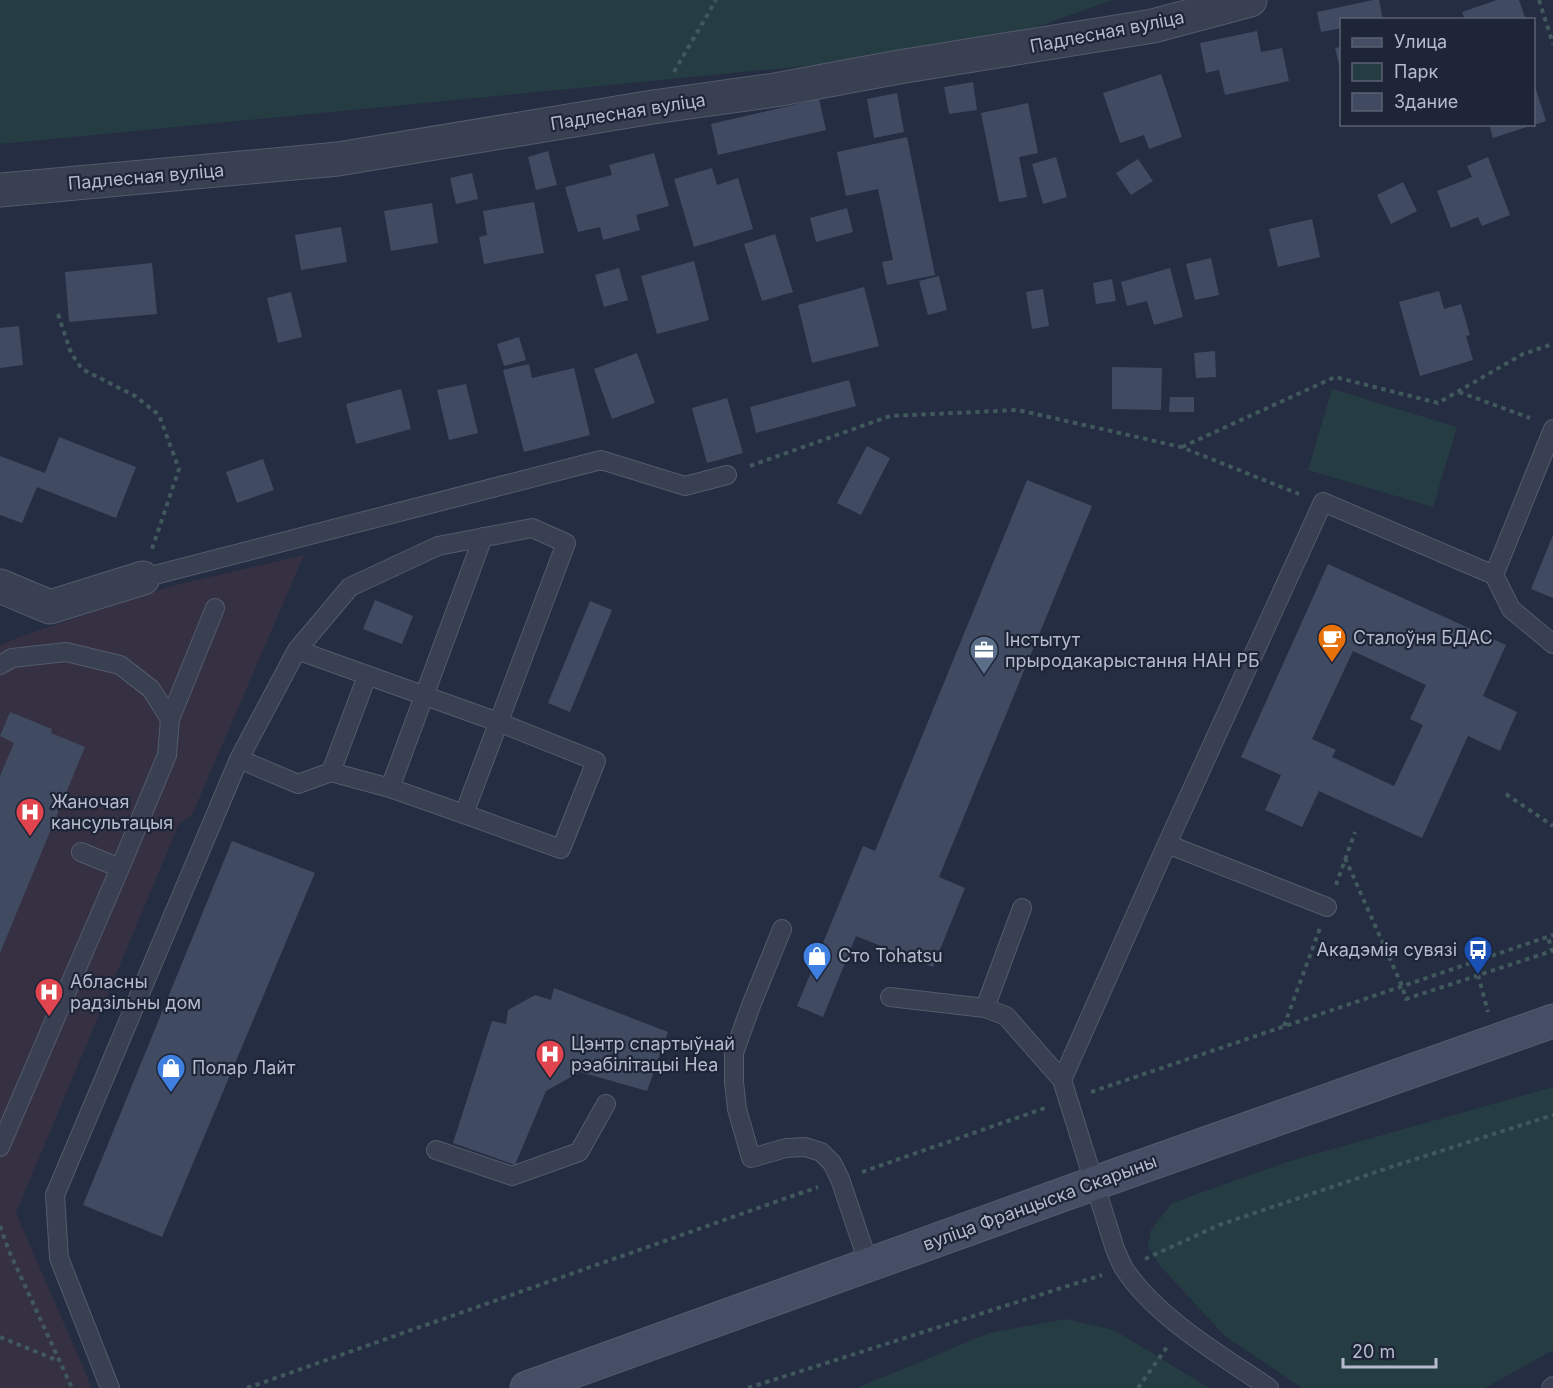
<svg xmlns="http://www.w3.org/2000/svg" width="1553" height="1388" viewBox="0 0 1553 1388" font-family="Inter,sans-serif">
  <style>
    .medical { fill: #353142 }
    .green { fill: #263c43 }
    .building { fill: #404b62; fill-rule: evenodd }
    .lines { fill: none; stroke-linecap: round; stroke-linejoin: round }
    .service-casing { stroke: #535b6c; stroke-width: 20 }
    .minor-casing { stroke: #535b6c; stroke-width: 35 }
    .secondary-casing { stroke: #535b6c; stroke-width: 35 }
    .path { stroke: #41585d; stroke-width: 4; stroke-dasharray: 4.5 4.5; stroke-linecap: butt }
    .service { stroke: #384052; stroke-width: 18 }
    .minor { stroke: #384052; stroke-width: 33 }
    .secondary { stroke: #464e65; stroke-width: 33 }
    .labels { text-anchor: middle; stroke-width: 4.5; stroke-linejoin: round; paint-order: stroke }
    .street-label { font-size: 18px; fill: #b5bbcc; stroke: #1d2537 }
    .poi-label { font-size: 18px; fill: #b5bbcc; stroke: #1d2537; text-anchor: start }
  </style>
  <rect width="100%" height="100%" fill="#242d42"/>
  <path class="medical" d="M304 555 192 815 179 824 16 1213 92 1388H0V645L19 637 172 586Z"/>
  <path class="green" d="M0 0H1113L971 50 0 144Z
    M1332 389 1457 427 1433 507 1308 470Z
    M1553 1087V1350L1485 1388H1302L1226 1337 1161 1267 1148 1247 1151 1230 1172 1203 1287 1162Z
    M1066 1319 1114 1330 1209 1388H857L989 1333Z"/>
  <path class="building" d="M1373 0H1379L1383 20H1342V28L1321 32 1317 12Z
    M1497 0H1519L1526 20H1465L1462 12Z
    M1257 31 1261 52 1282 48 1289 81 1225 95 1219 70 1206 73 1200 43Z
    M1342 47V69H1340L1335 48Z
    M1161 74 1182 137 1149 149 1144 135 1120 143 1103 93Z
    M973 82 977 110 949 114 944 87Z
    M1534 83 1546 121 1534 125Z
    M897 93 904 132 874 138 867 99Z
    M819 99 826 130 718 155 711 124Z
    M1028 103 1038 153 1019 157 1027 197 999 202 981 113Z
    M1489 124H1532L1533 125 1493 138Z
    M907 137 935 275 887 285 882 262 893 260 878 189 846 196 837 152Z
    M548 151 557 185 536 190 528 157Z
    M654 153 669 206 636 215 640 230 603 240 600 227 578 232 565 187 612 175 609 165Z
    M1056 157 1067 197 1043 204 1032 164Z
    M1488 157 1510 215 1482 226 1478 217 1451 228 1437 191 1472 177 1467 166Z
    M1138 159 1153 181 1131 195 1116 173Z
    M712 168 717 185 738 178 753 229 694 247 674 179Z
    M472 173 478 199 456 204 450 178Z
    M1403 182 1417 211 1391 224 1377 195Z
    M534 202 544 253 484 264 479 237 487 235 483 211Z
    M432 203 438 243 391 251 384 211Z
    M847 208 853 232 816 242 810 218Z
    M1312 219 1320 257 1278 267 1269 229Z
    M341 227 347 262 301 270 295 235Z
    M775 234 793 292 762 301 744 244Z
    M1211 258 1219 295 1195 300 1186 264Z
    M694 261 709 320 657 334 641 276Z
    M152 263 157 314 69 322 65 272Z
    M619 268 628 300 604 307 595 275Z
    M1170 268 1183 317 1154 325 1147 301 1127 306 1121 282Z
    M939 276 947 310 928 315 919 281Z
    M1112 279 1116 301 1096 304 1093 283Z
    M864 287 879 346 812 363 798 305Z
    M1043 289 1049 326 1032 329 1026 292Z
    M1439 291 1444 309 1461 304 1470 335 1466 336 1473 360 1420 376 1399 302Z
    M291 292 302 337 278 343 267 298Z
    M19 326 23 365 0 368V328Z
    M519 337 526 360 504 366 497 344Z
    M1215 351 1216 377 1196 378 1194 353Z
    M637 353 655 403 612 419 594 369Z
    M529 364 532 378 574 368 590 435 524 452 503 370Z
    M1112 367 1162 368 1161 410 1112 409Z
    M849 380 856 406 756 433 750 407Z
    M466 384 478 433 449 440 437 390Z
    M401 389 411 429 356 444 346 404Z
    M1170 397H1194V412H1169Z
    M727 398 743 453 707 463 692 408Z
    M59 437 136 467 116 518 37 487 22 523 0 515V456L45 473Z
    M867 446 890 458 861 515 837 503Z
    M263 459 274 490 237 503 226 472Z
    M1027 480 1092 506 939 877 965 888 933 967 856 936 823 1017 797 1006 863 846 875 851Z
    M1553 535V598L1531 589Z
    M1328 564 1506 645 1483 696 1517 712 1500 751 1468 736 1422 838 1319 791 1302 827 1265 810 1281 775 1241 757ZM1353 651 1426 685 1410 719 1423 725 1394 786 1332 757 1336 750 1312 739Z
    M375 600 413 616 402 644 363 629Z
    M590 601 612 610 570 712 548 703Z
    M10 712 52 729 51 733 85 747 0 953V776L14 743 0 736Z
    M232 841 315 873 162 1237 83 1205Z
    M554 988 668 1032 647 1091 580 1072 546 1091 515 1165 453 1143 492 1021 506 1024 508 1010 535 995 551 1000Z"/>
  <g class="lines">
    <g class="service-casing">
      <path id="service" d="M1494 575 1553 429
        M143 578 601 460 685 486 727 475
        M297 650 498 722 596 761 561 849 464 814
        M0 665 12 658 66 652 120 665 151 689 170 719 167 755 120 868 0 1147
        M170 719 215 608
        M331 772 367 676
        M390 788 483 537
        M1167 844 1327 907
        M81 852 120 868
        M1022 908 985 1008 1006 1016 1062 1080 1115 1249C1118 1256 1121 1264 1125 1270 1158 1319 1221 1355 1269 1388
        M782 929 750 1008 734 1053V1082L737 1109 751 1158 786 1148 805 1147 821 1152 832 1163 840 1179 869 1265
        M890 997 985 1008
        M1062 1080 1167 844 1323 502 1494 575 1511 609 1553 644
        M436 1150 512 1176 579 1152 606 1104
        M110 1388 59 1258 55 1195 239 759 297 650 350 587 438 546 532 528 566 543 464 814 390 788 331 772 298 784 239 759
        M1551 1388 1553 1386"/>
    </g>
    <g class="minor-casing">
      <path id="minor" d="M0 190 338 159 653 107 775 90 899 67 1153 26 1250 0
        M0 586 50 607 143 578"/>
    </g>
    <g class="secondary-casing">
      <path id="secondary" d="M527 1388 1095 1183 1553 1021"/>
    </g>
    <path class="path" d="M1539 0 1553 44
      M674 72 716 0
      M58 314 71 353 82 369 135 396 159 415 179 469 152 549
      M1459 392 1530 418
      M1182 447 1335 377 1438 403 1523 354 1553 344
      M750 466 890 416 1018 410 1181 447 1299 494
      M1506 794 1553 826
      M1345 858 1402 986 1406 999 1552 951 1548 937
      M1336 885 1355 832
      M1478 975 1488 1012
      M1284 1026 1320 928
      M1091 1092 1553 935
      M862 1172 1045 1108
      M0 1226 9 1251 72 1388
      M1145 1259 1219 1225 1394 1166 1553 1115
      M0 1337 59 1361
      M247 1388 818 1187
      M748 1388 1102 1275
      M1138 1388 1167 1347"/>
    <use href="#service" class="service"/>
    <use href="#minor" class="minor"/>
    <use href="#secondary" class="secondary"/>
  </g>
  <defs>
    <g id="cafe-pin" transform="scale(1.5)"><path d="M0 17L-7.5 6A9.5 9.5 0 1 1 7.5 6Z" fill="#e8710a" stroke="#1d2537"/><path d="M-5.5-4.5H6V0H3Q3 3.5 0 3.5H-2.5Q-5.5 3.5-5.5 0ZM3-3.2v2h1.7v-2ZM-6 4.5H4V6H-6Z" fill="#fff"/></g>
    <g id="office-pin" transform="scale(1.5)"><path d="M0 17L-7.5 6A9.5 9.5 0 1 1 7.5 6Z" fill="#5c6f8a" stroke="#1d2537"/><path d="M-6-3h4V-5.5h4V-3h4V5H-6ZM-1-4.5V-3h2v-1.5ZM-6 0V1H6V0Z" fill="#fff"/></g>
    <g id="hospital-pin" transform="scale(1.5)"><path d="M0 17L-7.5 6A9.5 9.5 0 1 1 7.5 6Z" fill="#e0444e" stroke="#1d2537"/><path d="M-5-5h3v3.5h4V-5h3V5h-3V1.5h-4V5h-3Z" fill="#fff"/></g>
    <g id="bus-pin" transform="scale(1.5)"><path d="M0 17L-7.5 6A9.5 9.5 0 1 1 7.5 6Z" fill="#1a4fb4" stroke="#1d2537"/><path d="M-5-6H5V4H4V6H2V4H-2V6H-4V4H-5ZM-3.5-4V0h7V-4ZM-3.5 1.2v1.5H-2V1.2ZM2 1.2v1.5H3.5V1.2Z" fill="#fff"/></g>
    <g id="shop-pin" transform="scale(1.5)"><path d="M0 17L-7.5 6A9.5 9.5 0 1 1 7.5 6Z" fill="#3f7fe0" stroke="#1d2537"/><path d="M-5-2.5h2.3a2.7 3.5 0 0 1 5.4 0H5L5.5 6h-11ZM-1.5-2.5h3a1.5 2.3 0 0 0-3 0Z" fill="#fff"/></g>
  </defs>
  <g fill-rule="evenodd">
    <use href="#cafe-pin" x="1332" y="638"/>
    <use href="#office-pin" x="984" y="650"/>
    <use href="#hospital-pin" x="30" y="812"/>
    <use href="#bus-pin" x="1478" y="950"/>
    <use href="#shop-pin" x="817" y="956"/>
    <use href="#hospital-pin" x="49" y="992"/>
    <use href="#hospital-pin" x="550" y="1054"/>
    <use href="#shop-pin" x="171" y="1068"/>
  </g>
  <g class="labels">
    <g class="street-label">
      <text transform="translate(1107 32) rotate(-11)" y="6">Падлесная вуліца</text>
      <text transform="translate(628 112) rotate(-9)" y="6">Падлесная вуліца</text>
      <text transform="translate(146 177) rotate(-5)" y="6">Падлесная вуліца</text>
      <text transform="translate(1040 1203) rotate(-20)" y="6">вуліца Францыска Скарыны</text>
    </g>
    <g class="poi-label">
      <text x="1353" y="644">Сталоўня БДАС</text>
      <text x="1005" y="646">Інстытут<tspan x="1005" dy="21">прыродакарыстання НАН РБ</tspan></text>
      <text x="51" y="808">Жаночая<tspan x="51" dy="21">кансультацыя</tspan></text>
      <text x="1457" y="956" text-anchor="end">Акадэмія сувязі</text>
      <text x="838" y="962">Сто Tohatsu</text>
      <text x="70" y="988">Абласны<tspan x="70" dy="21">радзільны дом</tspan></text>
      <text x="571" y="1050">Цэнтр спартыўнай<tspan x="571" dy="21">рэабілітацыі Неа</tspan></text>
      <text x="192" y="1074">Полар Лайт</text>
    </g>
  </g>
  <rect x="1340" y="18" width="195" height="108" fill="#1d2537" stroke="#5a6173" stroke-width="1.5"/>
  <rect x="1352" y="38" width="30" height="9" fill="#464e65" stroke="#5a6173" stroke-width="1.5"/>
  <text x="1394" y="48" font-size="18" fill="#b5bbcc">Улица</text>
  <rect x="1352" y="63" width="30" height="18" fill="#263c43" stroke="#5a6173" stroke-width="1.5"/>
  <text x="1394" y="78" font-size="18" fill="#b5bbcc">Парк</text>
  <rect x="1352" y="93" width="30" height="18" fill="#404b62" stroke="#5a6173" stroke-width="1.5"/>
  <text x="1394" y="108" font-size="18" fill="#b5bbcc">Здание</text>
  <path d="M1343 1358v9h93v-9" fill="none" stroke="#b5bbcc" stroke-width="3"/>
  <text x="1352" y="1358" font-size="18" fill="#b5bbcc" stroke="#1d2537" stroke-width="4.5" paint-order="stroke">20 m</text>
</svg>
